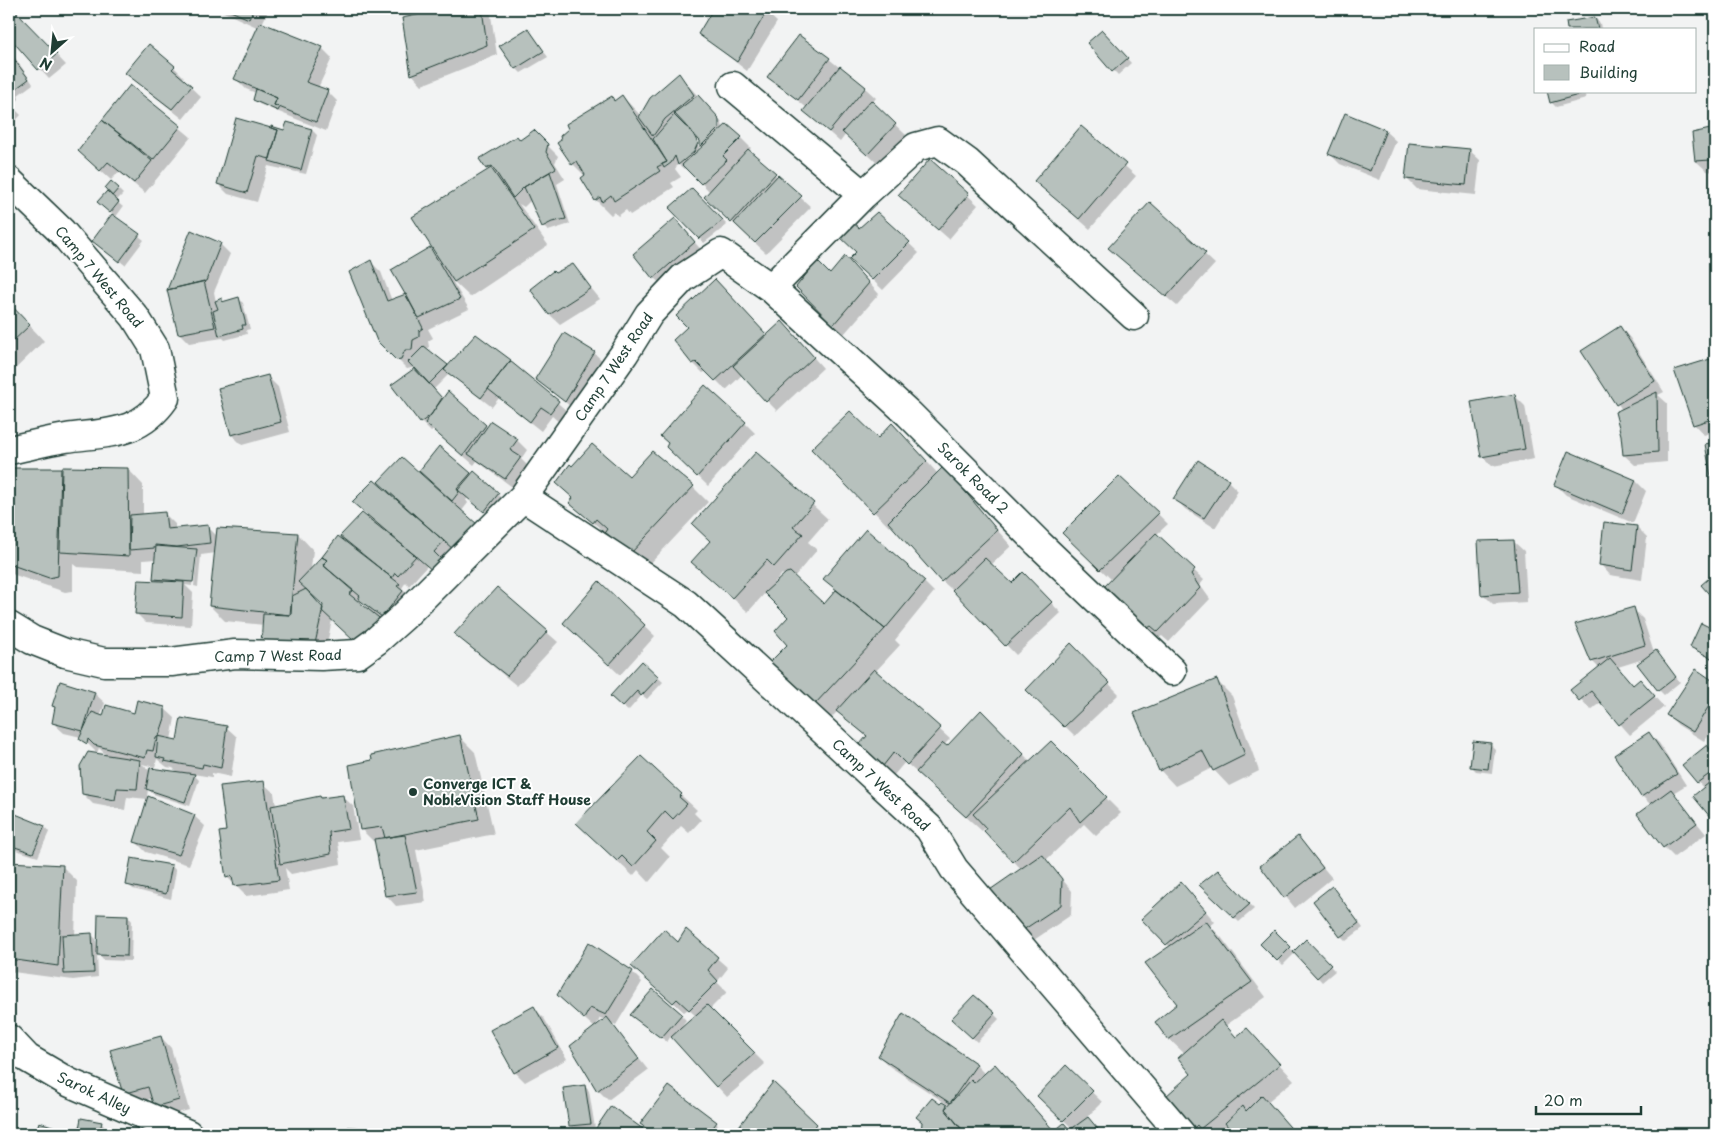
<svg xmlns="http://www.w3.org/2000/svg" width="1724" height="1143" viewBox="0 0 1724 1143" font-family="'Playpen Sans',sans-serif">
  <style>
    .shadow { fill: #0003; fill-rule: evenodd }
    .building { fill: #b7c1bd; stroke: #1f3d34 }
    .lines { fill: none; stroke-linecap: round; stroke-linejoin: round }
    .minor-casing { stroke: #1f3d34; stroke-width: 31 }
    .minor { stroke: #fff; stroke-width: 28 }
    .poi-dot { fill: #1f3d34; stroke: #fff; stroke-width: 2 }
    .labels { text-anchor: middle; stroke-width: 4; stroke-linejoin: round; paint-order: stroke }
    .street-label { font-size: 14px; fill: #1f3d34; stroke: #fff }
    .poi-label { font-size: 14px; font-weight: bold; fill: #1f3d34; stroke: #fff; text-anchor: start }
  </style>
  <rect width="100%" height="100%" fill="#f2f3f3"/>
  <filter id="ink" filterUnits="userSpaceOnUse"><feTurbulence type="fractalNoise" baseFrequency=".02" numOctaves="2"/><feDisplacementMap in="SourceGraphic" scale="10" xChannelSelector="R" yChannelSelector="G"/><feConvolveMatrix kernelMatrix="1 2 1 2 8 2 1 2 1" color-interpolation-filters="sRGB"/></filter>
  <g filter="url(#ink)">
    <path class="shadow" d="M217 9H269L262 24 322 48 332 58 318 88 327 91 337 101 326 131 259 104 254 99 256 93 246 89 236 79 259 28Z
      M446 9H490L497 55 422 85 412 74Z
      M714 9H762L777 22 747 71 700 34Z
      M1067 9H1084L1075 17Z
      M15 12 66 65 49 79 9 35V18Z
      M1595 18 1600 23 1601 29H1569Z
      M528 30 548 57 521 73 516 68Z
      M1102 31 1131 63 1118 75 1088 44Z
      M149 46 174 67 184 77 182 79 201 97 183 119 126 73Z
      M9 49 33 84 18 95 19 99 14 104 9 99Z
      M829 59 865 88 876 98 872 103 906 135 878 164 846 134 840 142 805 111 807 108 769 77Z
      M679 75 722 123 723 129 741 138 751 148 748 151 811 207 766 253 705 197 710 192 686 167 684 169 678 164 675 169 681 177 671 183 674 187 630 215 626 210 618 216 614 212 611 215 596 200 585 176 573 164 559 143 612 98 615 102 622 96 641 116ZM684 121 695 131 685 128 681 124ZM691 132 701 140 702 148 700 149Z
      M130 86 191 137 145 193 119 172 111 180 79 151Z
      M1548 91H1584L1586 99 1556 107 1551 102Z
      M9 103 21 115 9 128Z
      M1081 127 1136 176 1090 229 1035 181Z
      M1715 129V172L1707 171 1696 161 1694 134Z
      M312 130 317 135 306 174 268 166 257 202 228 194 218 184 285 132Z
      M1385 131 1396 141 1380 180 1340 164 1330 154Z
      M534 132 558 156 555 163 565 179 557 184 570 224 548 231 543 226 531 200 524 207 519 204 548 245 470 297 451 279 469 309 428 329 433 338 428 341 429 347 426 349 448 367 510 361 568 412 560 423 552 416 541 431 499 398 492 407 449 374 434 389 443 400 448 393 488 428 517 440 527 450 521 459 530 468 515 489 477 461 474 465 434 430 431 432 421 422 417 369 413 365 412 368 407 369 378 340 371 262 381 272 392 301 408 294 429 248 438 257 489 170 487 168Z
      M1469 150 1480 160 1476 195 1417 189 1407 179Z
      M931 161 978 205 949 239 910 205Z
      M112 183 123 194 116 201 123 207 115 218 144 240 125 265 94 241 113 214 99 201Z
      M692 189 727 225 704 243 671 208Z
      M1150 204 1215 264 1177 306 1120 258Z
      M877 213 919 253 883 290 861 269 857 252 859 230Z
      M675 220 704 253 665 288 654 278Z
      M220 244 230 254 214 292 216 302 221 300 224 302 238 298 243 303 250 329 246 330 247 334 225 340 223 338 189 343 179 333Z
      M572 265 600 299 560 324 549 314 555 275Z
      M855 268 879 294 844 334 797 287Z
      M725 291 767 336 792 333 823 368 777 411 742 375 726 390 707 371 703 373 693 363Z
      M9 303 44 341 9 375Z
      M1620 327 1630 338 1664 392 1658 395 1667 403V462L1635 465 1624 455 1622 410 1583 351Z
      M565 335 594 353 605 363 576 411 537 379Z
      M1710 360 1715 365V431L1704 435 1694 424Z
      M268 377 278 387 290 432 242 445 232 435Z
      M1515 396 1525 406 1534 459 1492 466 1482 456Z
      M745 423 755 433 708 486 678 457Z
      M878 439H907L938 474 944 468 1011 546 991 565 1012 584 1023 574 1061 613 1016 655 958 595 942 581 892 524 889 527 813 449Z
      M439 448 503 499 490 516 468 498 466 500 468 503 461 512 477 526 443 563 427 566 409 586 406 582 402 588 409 595 393 627 381 618 332 620 324 658 264 625 225 621 210 606 216 553 201 555 198 587 194 586 197 555H195L192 586 185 585 193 593 191 626 146 623 136 613 158 582 154 578 156 559 143 560V571L77 567 73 564V591L65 592 9 573V469H60L63 472 128 469 143 485V515L164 513 175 524V529L207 526 217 536 298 534 313 550 311 569 338 538 340 539 363 514 368 517 354 502 396 500ZM312 595 325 605 322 609ZM362 602 370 610 369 612 360 604Z
      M1569 453 1636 481 1646 491 1633 523 1566 495 1556 485Z
      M756 454 828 519 808 542 817 550 794 577 824 605 837 591 825 579 924 582 934 592 895 640 900 645 875 672 950 739 944 745 947 747 981 712 1031 762 1051 743 1121 813 1096 836 1084 824 1046 860 1072 891 1071 915 1028 944 1018 934 1022 870 986 831V826L982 831 905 762 894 775 871 755 867 737 838 711 830 719 772 662 789 646 790 617 766 592 748 612 693 562 711 542ZM782 574 785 576 775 584 774 583Z
      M629 478 693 487 708 502 646 568 571 503Z
      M1228 481 1238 491 1215 528 1185 509 1175 498Z
      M1158 514 1168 524 1156 535 1204 580 1200 585 1210 599 1169 642 1162 636 1154 641 1112 580 1063 533Z
      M1637 527 1647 537 1642 580 1610 575 1600 564Z
      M1513 541 1524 551 1527 602 1493 604 1483 594Z
      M599 583 655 636 620 675 575 633Z
      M497 589 558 642 517 686 466 644Z
      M1633 609 1643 619 1654 653 1660 657 1680 682 1664 695 1659 690 1647 658 1618 667 1634 686 1640 681 1664 707 1630 735 1601 702 1591 710 1572 690 1599 668 1592 661Z
      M1702 625 1715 631V661L1691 647Z
      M1071 645 1119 694 1075 736 1028 690Z
      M642 663 663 682 647 699 642 695 628 711 616 701Z
      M1696 671 1715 683V723L1704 741 1678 725 1668 715Z
      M1217 681 1232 696 1259 771 1229 786 1212 768 1175 786 1160 770Z
      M94 693 105 703 100 717 135 714 164 708 175 718 171 740 178 741 226 727 237 737 231 777 212 773V777L193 774 199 780 190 806 153 794 148 789 147 797 194 816 205 826 189 865 146 852 136 842 148 799 127 797 125 810 93 804 83 794 107 756 99 748 97 753 81 737 64 733 53 723 56 709 53 705ZM157 759 167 767 173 768 178 773 151 772 142 764 155 767Z
      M1648 733 1659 743 1686 785 1673 793 1706 834 1674 857 1664 847 1651 805 1642 796Z
      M460 737 475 752 494 834 416 850 426 902 396 906 386 895 376 844 362 830 350 766Z
      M1490 744 1495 749 1492 773 1476 771 1471 766Z
      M1712 752 1715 756V821L1695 796 1704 789 1684 765Z
      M641 758 697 810 694 813 701 820 689 833 681 826 661 848 670 857 649 882 638 870 633 876 593 838Z
      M263 783 274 793 276 806 342 796 353 806 359 839 338 842 341 864 291 874 285 868 289 890 246 896 227 877V831Z
      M14 814 45 827 49 832 38 857 9 848V828Z
      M1298 838 1332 878 1295 908 1261 866Z
      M9 863 62 866 77 881 75 935 91 934 96 939 97 950 128 916 132 921 131 961 103 960 97 953 98 977 73 980 13 972 9 968Z
      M172 866 176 871 171 899 133 889 128 884Z
      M1218 872 1254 909 1239 922 1201 885Z
      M1332 888 1363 928 1346 941 1341 936Z
      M1191 894 1215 922 1210 926 1221 937 1266 997 1225 1026 1237 1038 1247 1030 1294 1080 1267 1102 1296 1134H1202L1194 1127 1193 1074 1185 1054 1169 1039 1179 1004 1170 947 1143 919Z
      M686 931 728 968 717 982 727 992 710 1009 765 1064 727 1097 671 1036 667 1042 632 1015H681L686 1020 675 1035 696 1016 688 1009 684 1012 633 966 678 943Z
      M1274 932 1294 952 1306 941 1335 971 1322 982 1295 953 1283 965 1262 944Z
      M632 972 642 982 616 1025 610 1022 648 1070 608 1100 598 1090 595 1028 569 1005ZM600 1018 605 1020 595 1028Z
      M534 1008 544 1018 567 1059 525 1082 515 1072Z
      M994 1014 999 1019 977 1042 953 1019Z
      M903 1015 976 1065 985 1074 995 1065 1055 1132 1073 1129 1049 1106 1066 1067 1102 1102 1087 1117 1103 1134H923V1122L942 1103 948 1108 950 1106 889 1066 879 1056Z
      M161 1037 171 1048 189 1110 166 1116 156 1106 153 1098 134 1103 124 1093Z
      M773 1084 816 1125 825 1134H734Z
      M585 1086 589 1091 595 1128 575 1131 570 1126 565 1089Z
      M611 1108 643 1130 647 1134H593Z
      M82 1119 101 1123 106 1128 105 1134H79Z
      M716 1123 726 1134H652L642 1124Z
      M349 1129 392 1131 396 1134H349Z"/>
    <path class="building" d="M226 9H254L249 19Z
      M445 9H482L487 45 411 75 402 18Z
      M713 9H764L767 11 737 62 698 34Z
      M15 11 57 54 38 70 9 37V16Z
      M1595 17 1598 29H1567L1566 22Z
      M260 22 323 47 306 82 328 90 316 122 274 105 277 98 234 79Z
      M528 28 544 51 515 69 499 46Z
      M1102 30 1128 58 1112 72 1087 43Z
      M799 35 830 58 798 100 767 77Z
      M149 44 175 66 172 69 192 86 172 109 125 73Z
      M13 58 29 79 14 90 15 94 9 99V61Z
      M840 66 866 87 829 132 803 111Z
      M679 73 694 95 665 119 653 136 639 117 650 98Z
      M130 85 181 126 153 160 102 120Z
      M256 89 277 98 274 105 280 107 278 111 253 100Z
      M1547 91H1581L1582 94 1550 103Z
      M622 95 667 162 657 167 660 171 614 201 611 195 602 202 600 197 595 201 581 178 585 175 577 161 572 165 557 143 561 140 560 136 568 129 566 124 612 96 614 101Z
      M698 95 718 117 719 121V128L700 147V141L674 113Z
      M871 100 896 124 867 155 842 132Z
      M1345 113 1386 130 1370 171 1328 154Z
      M674 115 685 126 691 130 698 143 694 152 678 165 675 156 671 163 664 168 662 164 667 162 653 139Z
      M236 118 278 130 270 159 258 156 247 193 217 184Z
      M102 120 152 161 134 183 108 162 100 171 78 151Z
      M287 122 312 129 301 170 269 161 278 130 271 128V126L284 130Z
      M727 124 742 137 723 156 727 160 701 184 682 165Z
      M1081 126 1126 164 1079 219 1034 181Z
      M1715 128V172H1713L1711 160 1695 161 1692 133Z
      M534 130 548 144 546 152 556 168 524 187 513 198 492 166 486 169 479 159 517 136 520 140Z
      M1409 143 1470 149 1466 185 1405 179Z
      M748 149 776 173 731 223 704 197Z
      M930 159 969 194 938 230 898 195Z
      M491 168 534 230 454 282 412 217Z
      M550 172 566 219 552 222 542 227 524 187Z
      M778 175 802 196 755 243 734 223Z
      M111 181 119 188 112 196 105 188Z
      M692 188 723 220 699 239 669 208Z
      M107 191 119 202 110 213 97 202Z
      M1150 202 1206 253 1166 297 1108 248Z
      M877 212 910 242 872 280 849 259 856 252 839 236 852 222 859 228Z
      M112 214 140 234 119 262 92 241Z
      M675 218 695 242 653 279 633 254Z
      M191 230 221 243 206 281 167 290Z
      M430 247 460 299 419 318 391 270Z
      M845 256 869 283 833 325 796 287 817 261 830 274Z
      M371 260 387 301 406 294 423 328 419 331V337L413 340 412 350H405L401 359 396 360 377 341 349 272Z
      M573 264 591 288 549 315 530 289 553 271 555 273Z
      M715 279 766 334 715 381 696 362 692 364 673 340 687 327 676 316Z
      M204 281 215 327 178 334 167 290Z
      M239 297 246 325H242L243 329 219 336 213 311 218 309 215 301 222 298V302Z
      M9 303 30 325 9 345Z
      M782 321 814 357 766 402 733 366Z
      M1620 326 1655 381 1616 405 1581 351Z
      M564 333 595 352 565 402 535 379Z
      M476 334 511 360 481 398 444 370Z
      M424 346 448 365 429 384 408 362Z
      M1710 359 1712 366 1715 365V418L1693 425 1674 370Z
      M510 361 559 401 550 413 541 407 530 422 488 389Z
      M415 368 442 398 431 415 420 423 391 385Z
      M268 375 281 422 231 435 218 388Z
      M705 385 746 422 697 477 666 447 668 443 660 436Z
      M448 391 486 425 463 456 425 423Z
      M1657 392 1658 452 1623 455 1621 435 1615 412Z
      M1515 394 1525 449 1481 457 1471 402Z
      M850 411 878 438 892 423 927 461 873 513 811 449Z
      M491 421 518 439 510 450 521 457 505 479 468 454Z
      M1715 442V482H1712L1705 444Z
      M592 444 629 476 652 451 694 486 630 554 605 532 607 529 596 519 593 523 569 503 573 498 556 483 570 464 572 466Z
      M439 446 471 473 457 489 459 492 452 501 419 471Z
      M1568 451 1636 480 1622 514 1554 485Z
      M756 452 814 503 793 527 803 534 774 567 767 560 732 598 691 562 710 541 692 524Z
      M402 457 478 525 454 550 378 482Z
      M1198 460 1229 480 1204 518 1173 499Z
      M944 466 997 530 941 582 888 522Z
      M62 467 128 468 129 556 60 552Z
      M9 468H61L58 576 49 578 9 564Z
      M474 471 499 493 484 512 458 490Z
      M1119 476 1159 513 1100 570 1062 533Z
      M374 480 444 541 434 552 442 560 433 571 352 502Z
      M165 512 167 529 208 525 210 543 177 547 155 545V548L129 550 130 515Z
      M362 513 416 556 398 576 395 573 392 578 340 536Z
      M1604 522 1637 526 1632 570 1599 565Z
      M217 528 298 533 290 615 209 606Z
      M866 529 925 581 885 629 823 579Z
      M1156 533 1195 569 1191 574 1200 588 1158 632 1151 626 1143 631 1103 588Z
      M338 536 400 584 397 586 403 591 382 617 358 599 360 596 323 565 327 560 322 557Z
      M1514 540 1518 592 1481 595 1478 541Z
      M156 546 197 549 193 582 153 579Z
      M322 557 327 560 323 565 353 591 349 594 383 621 354 641 322 611 323 605 298 582Z
      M985 558 1012 583 1023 572 1052 602 1005 646 952 590Z
      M790 572 824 604 836 590 885 629 814 705 770 662 787 645 775 631 788 617 764 593 786 573Z
      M1715 573V601L1701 585Z
      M138 580 184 582 182 617 135 614Z
      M599 581 645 625 609 665 563 623Z
      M497 587 548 631 507 676 454 634Z
      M306 589 323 608 314 648 261 644 263 614 291 615 292 596Z
      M1634 607 1645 645 1591 662 1575 624Z
      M1701 623 1715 630V660L1690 647Z
      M1071 643 1110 683 1064 727 1026 690Z
      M1656 650 1676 677 1658 691 1637 664Z
      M1610 658 1633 685 1640 679 1655 696 1619 725 1591 691 1579 701 1570 690Z
      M642 661 659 677 641 696 637 691 622 707 610 696Z
      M874 669 941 728 907 765 894 752 883 766 859 745 867 736 836 711Z
      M1696 669 1715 682V696L1693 732 1666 715Z
      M1217 679 1245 755 1213 771 1202 750 1159 771 1134 713Z
      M60 681 95 692 83 731 52 723 55 707 52 706Z
      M137 700 165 707V718L159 736 156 738 153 751 147 750 145 758 94 745 88 739 87 744 79 739 92 712 103 716 106 705 134 713Z
      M981 710 1024 754 966 817 916 772 943 743 947 746Z
      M181 718 227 726 221 768 203 764 202 768 164 761 165 759 156 757 158 736 177 740Z
      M1649 732 1677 774 1641 797 1614 755Z
      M460 735 479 819 385 838 382 827 360 830 349 765 372 760 371 755Z
      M1051 741 1107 797 1080 822 1070 807 1013 862 984 831 986 828 973 814Z
      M1473 741 1491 743 1488 769 1470 767Z
      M1707 745 1715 756V770L1697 783 1682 765Z
      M88 752 140 760 137 789 117 788 115 800 82 794 80 766Z
      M641 756 682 794 679 797 687 804 673 819 665 811 647 832 656 841 633 867 622 856 617 861 576 823Z
      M150 768 195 774 185 802 146 789Z
      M1715 778V823L1693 796Z
      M264 781 279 880 234 886 232 876 226 878 219 832 226 831 220 786Z
      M1671 789 1697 823 1663 848 1637 814Z
      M343 795 349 829 329 832 331 854 280 864 271 806 320 796 321 798Z
      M148 796 195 815 179 855 134 842Z
      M13 813 45 826 33 853 9 845V825Z
      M405 835 417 892 385 896 374 839Z
      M1298 836 1323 868 1284 898 1260 866Z
      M1042 854 1062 879 1061 905 1017 934 984 894Z
      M131 858 172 865 166 894 126 885Z
      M9 862 63 865 58 966 9 959Z
      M1218 870 1250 904 1234 918 1199 885Z
      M1181 882 1206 911 1166 945 1141 919Z
      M1332 886 1359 923 1340 937 1313 901Z
      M98 914 128 915 127 956 97 955Z
      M1206 921 1252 982 1168 1040 1155 1022 1177 1004 1145 963Z
      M664 929 678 942 686 929 718 957 708 970 718 981 689 1010 677 999 673 1003 631 966Z
      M1274 930 1291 947 1277 961 1260 944Z
      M92 933 94 973 64 974 62 935Z
      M1306 939 1331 965 1317 978 1293 952Z
      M589 942 633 971 606 1015 590 1008 584 1019 557 995Z
      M653 989 682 1014 661 1038 630 1015Z
      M974 995 995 1013 972 1038 951 1019Z
      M707 1005 755 1053 716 1087 671 1037Z
      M534 1006 558 1048 514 1073 490 1030Z
      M903 1013 977 1064 950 1103 878 1056Z
      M607 1017 639 1059 597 1091 570 1046Z
      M1221 1020 1236 1037 1247 1028 1280 1064 1200 1129 1197 1125 1194 1128 1166 1096 1191 1074 1178 1058Z
      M161 1036 179 1100 154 1107 148 1087 123 1094 110 1050Z
      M995 1064 1054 1131 1050 1134H966L945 1109 971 1080 974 1083Z
      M1066 1065 1093 1091 1063 1121 1037 1096Z
      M773 1082 817 1124 809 1134H733Z
      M585 1085 591 1124 569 1126 563 1088Z
      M669 1086 717 1122 708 1134H655L640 1124Z
      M1262 1095 1296 1134H1224L1222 1132 1228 1127 1225 1123 1243 1106 1246 1111Z
      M932 1098 940 1104 942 1102 947 1105 945 1109 965 1134H921L922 1122 916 1117Z
      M611 1106 643 1129 639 1134H592Z
      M1088 1117 1102 1134H1051L1064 1123 1070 1130Z
      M81 1118 102 1122 99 1134H78Z
      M39 1122 72 1132 71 1134H35Z
      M348 1127 393 1129V1134H348Z"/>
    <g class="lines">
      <g class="minor-casing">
        <path id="minor" d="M733 86 863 195
          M9 181 62 232 135 317 155 349 165 398C139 436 106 432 66 438 47 441 28 446 9 450
          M771 288 863 195 916 147 938 141 967 162 1134 316
          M523 497 686 604 929 828 954 869 1181 1134
          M9 626 32 640 65 653 104 662H171L235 654 321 656 358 654 376 641 403 617 523 497 624 354 649 314 683 278 721 253 771 288 909 414 1038 543 1172 671
          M9 1039 27 1058 68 1082 188 1134"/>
      </g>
      <use href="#minor" class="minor"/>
    </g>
  </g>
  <circle class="poi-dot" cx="413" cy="792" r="5"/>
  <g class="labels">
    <g class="street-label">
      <text transform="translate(99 277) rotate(50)" y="5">Camp 7 West Road</text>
      <text transform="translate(614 367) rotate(-56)" y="5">Camp 7 West Road</text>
      <text transform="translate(973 478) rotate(45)" y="5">Sarok Road 2</text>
      <text transform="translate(278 656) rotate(-1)" y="5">Camp 7 West Road</text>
      <text transform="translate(881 785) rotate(43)" y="5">Camp 7 West Road</text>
      <text transform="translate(94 1093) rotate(25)" y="5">Sarok Alley</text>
    </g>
    <g class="poi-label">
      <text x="423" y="789">Converge ICT &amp;<tspan x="423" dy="16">NobleVision Staff House</tspan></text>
    </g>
  </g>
  <rect width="1724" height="1143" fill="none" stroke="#fff" stroke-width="30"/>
  <rect x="15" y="15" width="1694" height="1113" fill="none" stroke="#1f3d34" stroke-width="2" filter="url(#ink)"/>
  <rect x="1534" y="28" width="162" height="65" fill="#ffffff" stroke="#a5b1ae"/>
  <rect x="1544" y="44" width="25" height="8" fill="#ffffff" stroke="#a5b1ae"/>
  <text x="1579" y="52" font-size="15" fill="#1f3d34">Road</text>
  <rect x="1544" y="65" width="25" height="15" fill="#b7c1bd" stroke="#a5b1ae"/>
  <text x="1579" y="78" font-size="15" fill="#1f3d34">Building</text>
  <g transform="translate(52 52) rotate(207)" stroke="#ffffff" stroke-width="4" paint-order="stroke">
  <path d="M0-4L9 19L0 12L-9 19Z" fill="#1f3d34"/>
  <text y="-8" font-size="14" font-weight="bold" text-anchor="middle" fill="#1f3d34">N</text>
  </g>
  <path d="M1536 1106v8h105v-8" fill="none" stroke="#1f3d34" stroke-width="2.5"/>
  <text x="1544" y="1106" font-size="15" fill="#1f3d34" stroke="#ffffff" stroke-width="4" paint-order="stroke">20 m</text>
</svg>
